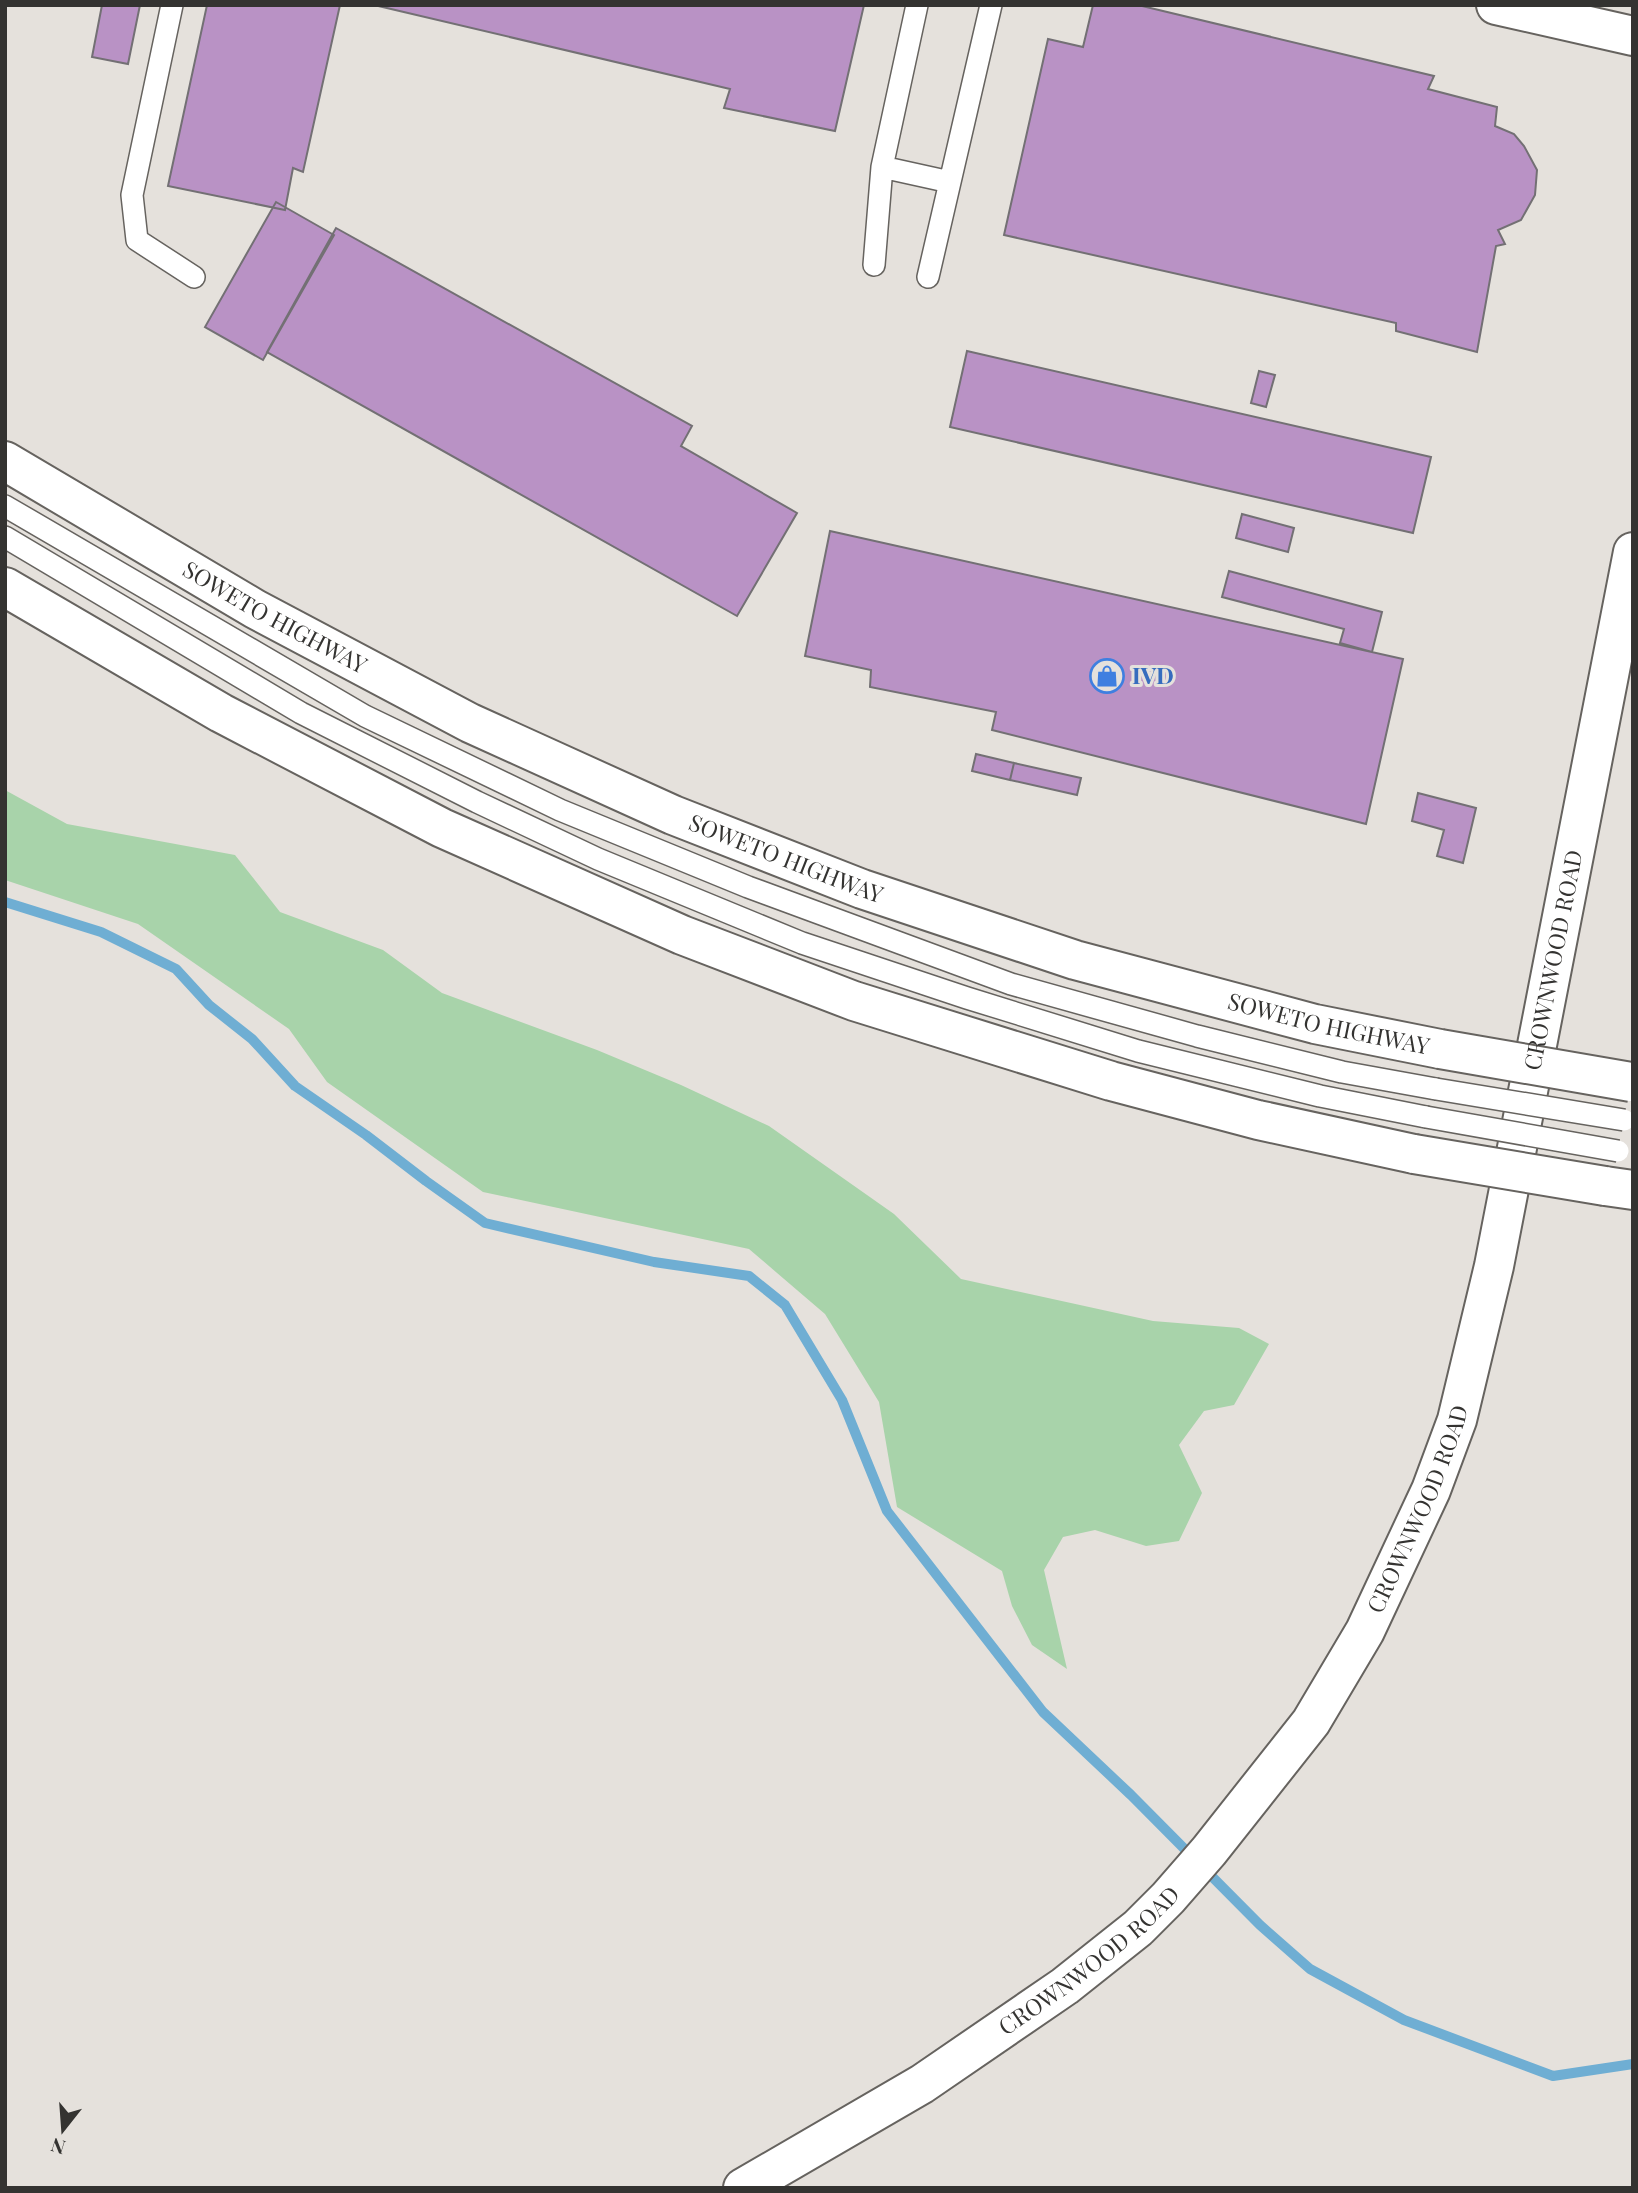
<svg xmlns="http://www.w3.org/2000/svg" width="1638" height="2193" viewBox="0 0 1638 2193" font-family="'Playfair Display',serif">
  <style>
    .green { fill: #a8d3aa }
    .lines { fill: none; stroke-linecap: round; stroke-linejoin: round }
    .stream { stroke: #6faed3; stroke-width: 10 }
    .building { fill: #b992c5; stroke: #737074; stroke-width: 2 }
    .lane-casing { stroke: #66635f; stroke-width: 24 }
    .street-casing { stroke: #66635f; stroke-width: 42 }
    .secondary-casing { stroke: #66635f; stroke-width: 42 }
    .lane { stroke: #fff; stroke-width: 21 }
    .street { stroke: #fff; stroke-width: 38 }
    .secondary { stroke: #fff; stroke-width: 38 }
    .lane-bridge-casing { stroke: #66635f; stroke-width: 24; stroke-linecap: butt }
    .secondary-bridge-casing { stroke: #66635f; stroke-width: 42; stroke-linecap: butt }
    .lane-bridge { stroke: #fff; stroke-width: 21 }
    .secondary-bridge { stroke: #fff; stroke-width: 38 }
    .labels { text-anchor: middle; stroke-width: 6; stroke-linejoin: round; paint-order: stroke }
    .street-label { font-size: 23px; fill: #343331; stroke: #e5e1dc }
    .shop-label { font-size: 23px; font-weight: bold; fill: #366cbe; stroke: #e5e1dc; text-anchor: start }
  </style>
  <rect width="100%" height="100%" fill="#e5e1dc"/>
  <path class="green" d="M5 790 67 824 235 855 280 912 383 950 442 993 597 1050 681 1085 769 1126 894 1214 961 1279 1153 1321 1239 1328 1269 1344 1234 1405 1204 1411 1179 1445 1202 1493 1179 1541 1146 1546 1095 1530 1063 1537 1044 1570 1067 1669 1032 1645 1012 1606 1002 1571 897 1507 879 1402 825 1314 749 1249 483 1192 327 1082 289 1029 138 924 5 880Z"/>
  <g class="lines">
    <path class="stream" d="M5 902 101 932 176 969 209 1005 252 1039 295 1086 366 1135 426 1181 485 1223 654 1262 749 1276 785 1305 842 1400 887 1511 1043 1712 1131 1795 1260 1925 1310 1969 1404 2020 1553 2076 1633 2064"/>
  </g>
  <path class="building" d="M102 5H140L128 64 92 57Z
    M207 5H340L303 172 293 168 285 210 168 186Z
    M374 5H864L835 131 724 108 730 89Z
    M1093 5H1138L1434 76 1428 89 1497 107 1495 126 1514 134 1524 146 1537 170 1535 195 1521 220 1498 230 1505 244 1496 246 1477 352 1396 331V323L1004 235 1048 39 1083 47Z
    M276 202 334 235 263 360 205 327Z
    M336 228 692 426 681 446 797 513 737 616 267 352Z
    M967 351 1431 457 1413 533 950 427Z
    M1259 371 1275 375 1266 407 1251 403Z
    M1242 514 1294 528 1288 552 1236 538Z
    M830 531 1403 659 1366 824 992 730 996 712 870 687 871 670 805 656Z
    M1229 571 1382 612 1372 652 1340 643 1344 629 1222 597Z
    M976 754 1014 763 1010 780 972 771Z
    M1014 763 1081 778 1077 795 1010 780Z
    M1418 793 1476 808 1463 863 1437 856 1444 830 1412 821Z"/>
  <g class="lines">
    <g class="lane-casing">
      <path id="lane" d="M172 5 132 195 137 240 194 277
        M882 167 950 182
        M874 265 882 167 917 5
        M928 277 991 5
        M5 506 365 716 560 810 748 887 1011 984 1197 1036 1342 1072 1436 1089
        M5 537 301 713 477 802 598 859 802 943 967 998 1138 1051 1320 1096 1426 1117"/>
    </g>
    <g class="street-casing">
      <path id="street" d="M1496 5 1633 36"/>
    </g>
    <g class="secondary-casing">
      <g id="secondary">
        <path id="s1" d="M5 461 255 609 470 723 673 815 862 889 1075 960 1315 1024 1440 1049"/>
        <path d="M5 587 221 713 442 828 682 935 854 1001 1111 1081 1258 1120 1414 1154"/>
        <path d="M1605 1186 1633 1190"/>
        <path id="s2" d="M743 2188 922 2084 1065 1986 1138 1928 1168 1898 1209 1851 1311 1722 1365 1631 1431 1490 1457 1420 1494 1266 1633 552"/>
      </g>
    </g>
    <use href="#lane" class="lane"/>
    <use href="#street" class="street"/>
    <use href="#secondary" class="secondary"/>
    <g class="lane-bridge-casing">
      <path id="lane-bridge" d="M1436 1089 1624 1120
        M1426 1117 1618 1151"/>
    </g>
    <g class="secondary-bridge-casing">
      <path id="secondary-bridge" d="M1440 1049 1631 1082
        M1414 1154 1605 1186"/>
    </g>
    <use href="#lane-bridge" class="lane-bridge"/>
    <use href="#secondary-bridge" class="secondary-bridge"/>
  </g>
  <defs>
    <g id="shop-ring" transform="scale(1.75)"><circle r="9.5" fill="#e5e1dc" stroke="#3f7fe0" stroke-width="1.5"/><path d="M-5-2.5h2.3a2.7 3.5 0 0 1 5.4 0H5L5.5 6h-11ZM-1.5-2.5h3a1.5 2.3 0 0 0-3 0Z" fill="#3f7fe0"/></g>
  </defs>
  <g fill-rule="evenodd">
    <use href="#shop-ring" x="1107" y="676"/>
  </g>
  <g class="labels">
    <g class="street-label">
      <text dy="8" stroke="none"><textPath href="#s1" startOffset="312">SOWETO HIGHWAY</textPath></text>
      <text dy="8" stroke="none"><textPath href="#s1" startOffset="878">SOWETO HIGHWAY</textPath></text>
      <text dy="8" stroke="none"><textPath href="#s2" startOffset="1549">CROWNWOOD ROAD</textPath></text>
      <text dy="8" stroke="none"><textPath href="#s1" startOffset="1446">SOWETO HIGHWAY</textPath></text>
      <text dy="8" stroke="none"><textPath href="#s2" startOffset="982">CROWNWOOD ROAD</textPath></text>
      <text dy="8" stroke="none"><textPath href="#s2" startOffset="415">CROWNWOOD ROAD</textPath></text>
    </g>
    <g class="shop-label">
      <text x="1132" y="684">IVD</text>
    </g>
  </g>
  <rect width="1638" height="2193" fill="none" stroke="#343331" stroke-width="14"/>
  <g transform="translate(63 2130) rotate(197)" stroke="#e5e1dc" stroke-width="5" paint-order="stroke">
  <path d="M0-5L12 26L0 18L-12 26Z" fill="#343331"/>
  <text y="-10" font-size="19" font-weight="bold" text-anchor="middle" fill="#343331">N</text>
  </g>
</svg>
